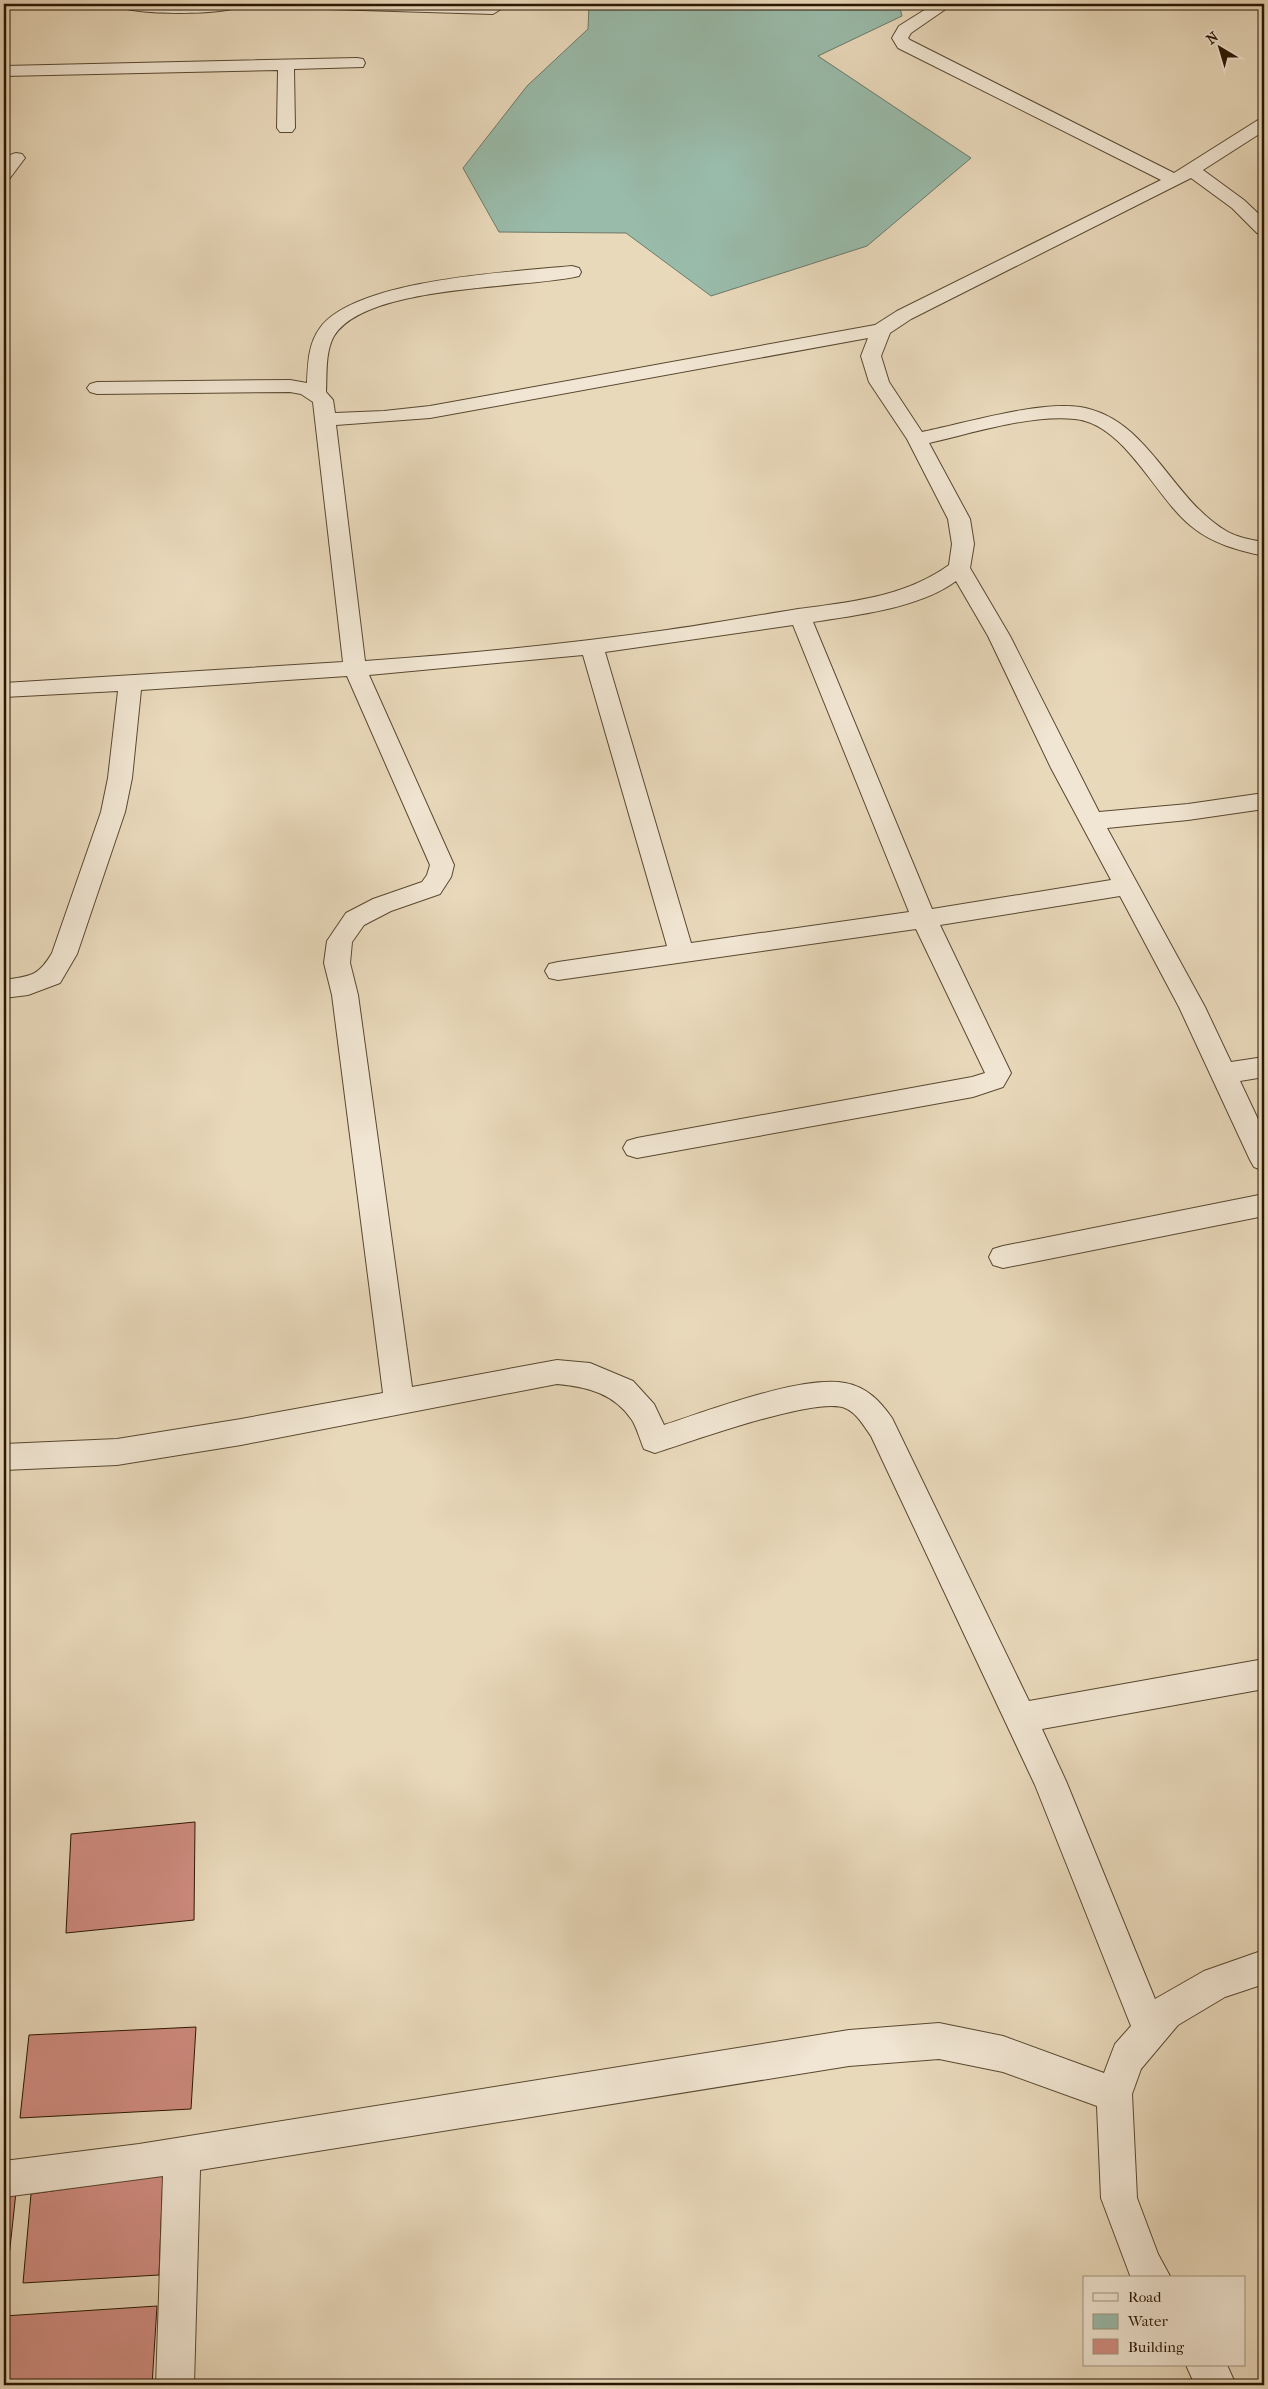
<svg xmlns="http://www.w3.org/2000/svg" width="1268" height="2389" viewBox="0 0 1268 2389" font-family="'IM FELL French Canon',serif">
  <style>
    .water { fill: #9ba; stroke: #6c7967 }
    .building { fill: #d18d82; stroke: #291702 }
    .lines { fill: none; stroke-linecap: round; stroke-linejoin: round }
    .minor-casing { stroke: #594830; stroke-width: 2 }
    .minor { fill: #f1e6d3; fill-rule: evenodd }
  </style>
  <rect width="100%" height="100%" fill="#e9d9bb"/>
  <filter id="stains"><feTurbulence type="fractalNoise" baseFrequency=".004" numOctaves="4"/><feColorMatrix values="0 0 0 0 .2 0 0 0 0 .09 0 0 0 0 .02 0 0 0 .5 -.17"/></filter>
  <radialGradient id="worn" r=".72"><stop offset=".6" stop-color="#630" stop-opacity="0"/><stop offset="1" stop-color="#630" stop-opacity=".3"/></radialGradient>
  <path class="water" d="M589 4H899L902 16 818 56 971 158 867 246 711 296 626 233 499 232 463 168 527 86 588 29Z"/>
  <path class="building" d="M195 1822 194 1920 66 1933 71 1834Z
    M196 2027 191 2109 20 2118 29 2035Z
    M163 2175 159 2275 23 2283 31 2194Z
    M16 2192 6 2285H4V2193Z
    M157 2306 152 2385H4V2316Z"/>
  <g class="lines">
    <g class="minor-casing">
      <path id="minor" d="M115 4H244C236 16 123 16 115 4Z
        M320 4H482L499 6 501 9 493 14 328 9Z
        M934 4H953L911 33 908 38 910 40 1174 173 1258 120 1264 119V131L1203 170 1244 200 1264 219V234L1257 233 1232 208 1191 178 911 319 890 333 881 356 889 382 922 432C966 423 1037 401 1080 407 1149 418 1171 500 1228 532 1239 538 1252 540 1264 542V556C1237 550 1213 544 1191 526 1155 497 1125 424 1075 419 1032 414 973 433 929 443L970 519 974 544 970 568 1010 636 1099 812 1188 804 1264 793V809L1188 820 1107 828 1205 1007 1231 1062 1264 1057V1077L1240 1081 1264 1132V1171L1254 1167 1250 1160 1179 1007 1120 896 940 925 1011 1073 1003 1087 973 1097 637 1158 627 1155 623 1148 627 1141 637 1138 972 1077 985 1073 916 929 558 980 549 978 545 971 549 964 558 962 667 946 583 655 369 675 454 865 451 877 440 894 391 911 364 925 352 942 350 963 358 995 412 1387 557 1360 590 1363 633 1381 654 1404 664 1425C708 1411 801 1375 845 1383 867 1387 880 1401 892 1418L1029 1701 1264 1659V1689L1042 1729 1066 1781 1155 1999 1204 1971 1264 1950V1984L1225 1997 1178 2025 1141 2069 1132 2094 1137 2198 1158 2254 1171 2278H1131L1101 2198 1097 2106 1003 2072 939 2059 849 2066 200 2170 194 2385H156L163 2176 4 2197V2161L139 2144 849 2030 939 2023 1003 2036 1104 2073 1115 2044 1131 2026 1035 1785 871 1436C864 1426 856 1412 845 1408 816 1396 690 1442 655 1453L644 1449C640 1440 637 1428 632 1420 614 1393 587 1387 557 1384L241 1445 117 1465 4 1470V1444L117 1439 241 1419 383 1393 332 995 324 963 327 941 346 913 373 899 422 882 427 875 430 865 347 676 141 690 132 778 125 812 77 954 60 983 28 995 4 998V980C30 976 38 977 52 953L101 812 108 778 118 691 4 697V683L343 662 313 402 301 394 290 392 97 394 90 392 87 388 90 384 97 382 290 380 307 383C308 364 308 344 320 328 356 279 513 272 572 266L579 268 581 272 579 276C524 289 366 284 334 336 325 352 327 374 326 392L333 400 335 413 384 411 430 406 875 325 897 311 1161 180 898 48 892 38 899 26ZM868 338 861 356 869 382 907 439 948 519 952 544 949 565C905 597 850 602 798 609 754 616 711 624 667 630 567 644 466 654 365 661L336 425 430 418ZM956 581 988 636 1051 768 1111 880 932 909 813 622C857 615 920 608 956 581ZM793 625 909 912 691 943 605 652Z
        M357 58 363 59 365 63 363 67 294 69 295 128 292 132H280L277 128 278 70 4 76V66Z
        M16 153 22 154 25 158 10 178 4 179C4 167 2 156 16 153Z
        M1264 1194V1216L1003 1268 993 1265 989 1257 993 1249 1003 1246Z
        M1186 2365H1227L1236 2385H1195Z"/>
    </g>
    <use href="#minor" class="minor"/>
  </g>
  <rect width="1268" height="2389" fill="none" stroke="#e9d9bb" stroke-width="20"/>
  <rect x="5" y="5" width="1258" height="2379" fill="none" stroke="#291702" stroke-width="2.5"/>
  <rect x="10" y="10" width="1248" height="2369" fill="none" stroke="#291702"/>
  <rect x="1083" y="2276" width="162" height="90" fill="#f1e6d3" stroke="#a1937f"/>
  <rect x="1093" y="2293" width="25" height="8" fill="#f1e6d3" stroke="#a1937f"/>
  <text x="1128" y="2302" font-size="15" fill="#291702">Road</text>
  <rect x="1093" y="2314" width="25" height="15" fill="#99bbaa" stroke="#a1937f"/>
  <text x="1128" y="2326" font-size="15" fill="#291702">Water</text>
  <rect x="1093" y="2339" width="25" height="15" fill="#d18d82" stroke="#a1937f"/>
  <text x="1128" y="2352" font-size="15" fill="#291702">Building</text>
  <g transform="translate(1220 48) rotate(322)" stroke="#f1e6d3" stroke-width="4" paint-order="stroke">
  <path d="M0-4L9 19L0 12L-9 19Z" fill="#291702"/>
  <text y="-8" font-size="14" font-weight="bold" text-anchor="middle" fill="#291702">N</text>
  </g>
  <rect width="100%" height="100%" filter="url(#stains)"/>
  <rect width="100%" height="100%" fill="url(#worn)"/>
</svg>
